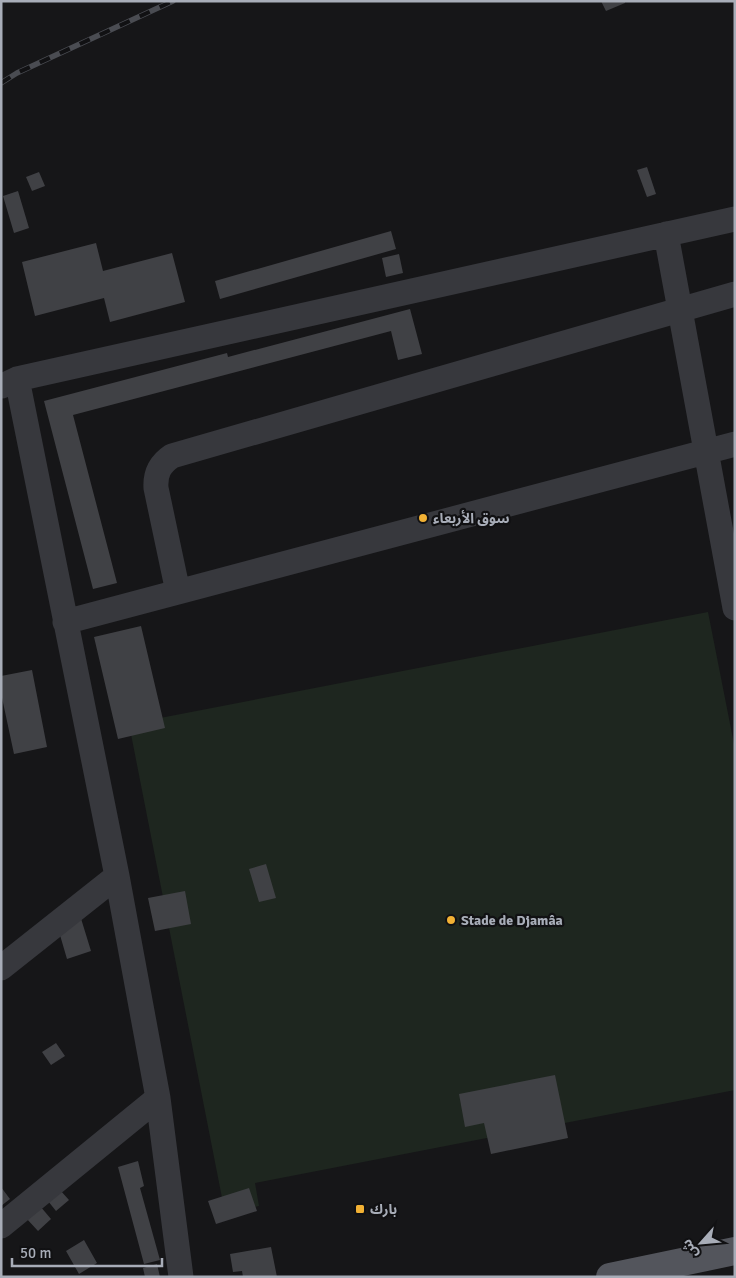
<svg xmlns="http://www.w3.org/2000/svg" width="736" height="1278" viewBox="0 0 736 1278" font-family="Signika,'Noto Sans Arabic',sans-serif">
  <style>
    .green { fill: #1e261f }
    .building { fill: #404145 }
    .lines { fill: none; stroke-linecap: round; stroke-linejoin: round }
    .minor { stroke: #37383d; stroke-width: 25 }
    .major { stroke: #53555c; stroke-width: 28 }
    .rail-casing { stroke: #4a4c52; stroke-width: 5.5 }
    .rail { stroke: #111113; stroke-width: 4; stroke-dasharray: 11; stroke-linecap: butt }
    .poi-dot { fill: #f2b134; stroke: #111113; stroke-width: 2 }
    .labels { text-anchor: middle; stroke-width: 4.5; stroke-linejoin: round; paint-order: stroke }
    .poi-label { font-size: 14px; font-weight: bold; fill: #a8adb8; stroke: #111113; text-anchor: start }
  </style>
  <rect width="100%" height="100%" fill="#161618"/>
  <path class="green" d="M708 612 735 749V1090L255 1183 259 1206 225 1213 129 724Z"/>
  <path class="building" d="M601 1H625V3L606 11Z
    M647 167 656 194 647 197 637 170Z
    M39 172 45 186 32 191 26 177Z
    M18 191 29 228 14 233 3 196Z
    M391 231 396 249 220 299 215 281Z
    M96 243 103 271 172 253 185 302 110 322 104 298 35 316 22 262Z
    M399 254 403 273 386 277 382 258Z
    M410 309 422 354 398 360 391 331 73 415 117 583 93 589 44 401 227 353 228 357Z
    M141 626 165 728 118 739 94 637Z
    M32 670 47 747 14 754 1 693V676Z
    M266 864 276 898 259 902 249 869Z
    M185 891 191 924 155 931 148 898Z
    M79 912 91 951 67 959 55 918Z
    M56 1043 65 1056 51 1065 42 1052Z
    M555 1075 568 1138 491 1154 484 1123 465 1127 459 1094Z
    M138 1161 144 1186 140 1188 160 1260 144 1264 118 1167Z
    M1 1187 10 1199 1 1206Z
    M249 1188 257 1211 216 1224 208 1201Z
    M60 1190 69 1200 56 1211 48 1201Z
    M40 1206 51 1219 38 1231 26 1218Z
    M84 1240 97 1263 79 1274 66 1251Z
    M271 1247 277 1277H243L242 1271 233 1272 230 1254Z
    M157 1264 160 1277H145L143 1268Z"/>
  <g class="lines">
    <path class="minor" d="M666 234 735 608
      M17 379 117 876 158 1098 181 1277
      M2 386 17 379 735 219
      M178 592 156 488C155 473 160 464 172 456L735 294
      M65 622 735 444
      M1 968 117 876
      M1 1226 158 1098"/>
    <path class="major" d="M610 1277 735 1251"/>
    <g class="rail-casing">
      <path id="rail" d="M1 83 17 73 173 1"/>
    </g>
    <use href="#rail" class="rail"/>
  </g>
  <g class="poi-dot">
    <circle cx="423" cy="518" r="5"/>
    <circle cx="451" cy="920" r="5"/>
    <rect x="355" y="1204" width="10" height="10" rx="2.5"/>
  </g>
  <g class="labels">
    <g class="poi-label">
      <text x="433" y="523">سوق الأربعاء</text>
      <text x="461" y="925">Stade de Djamâa</text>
      <text x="370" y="1214">بارك</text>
    </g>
  </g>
  <rect width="736" height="1278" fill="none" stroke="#a8adb8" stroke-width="5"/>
  <g transform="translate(701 1243) rotate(243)" stroke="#111113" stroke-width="4" paint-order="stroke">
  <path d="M0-4L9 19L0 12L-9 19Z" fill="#a8adb8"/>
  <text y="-8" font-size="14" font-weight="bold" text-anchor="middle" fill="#a8adb8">ش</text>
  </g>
  <path d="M12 1258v8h150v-8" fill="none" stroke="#a8adb8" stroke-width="2.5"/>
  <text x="20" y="1258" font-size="15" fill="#a8adb8" stroke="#111113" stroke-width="4" paint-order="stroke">50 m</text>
</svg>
